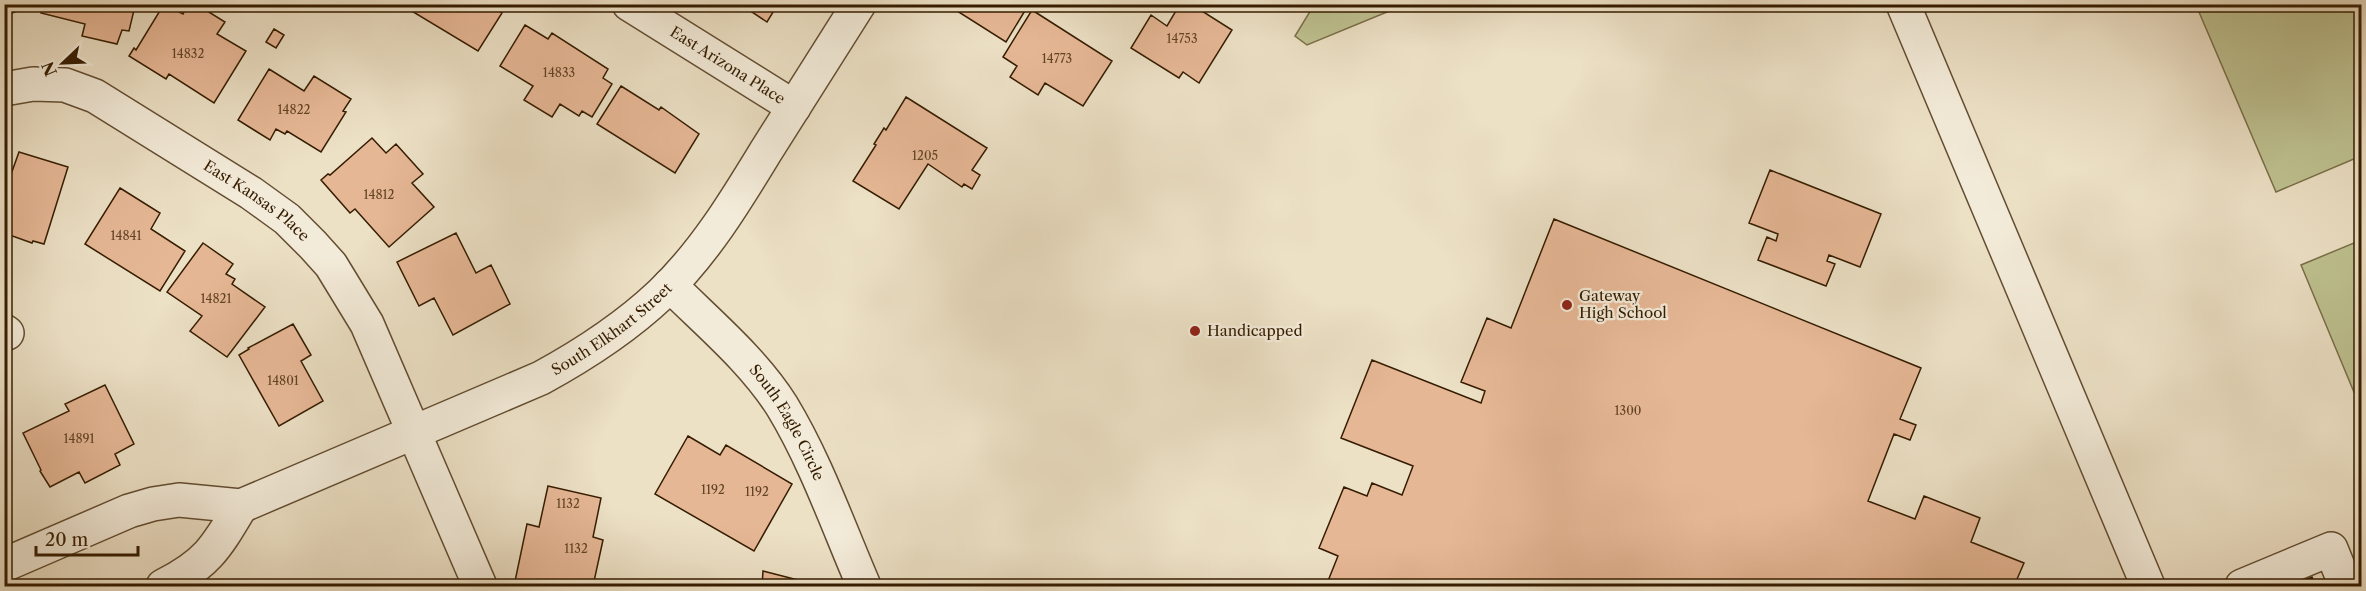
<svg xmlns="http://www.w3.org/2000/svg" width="2366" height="591" viewBox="0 0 2366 591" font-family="'Libre Caslon Text',serif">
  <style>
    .green { fill: #bec190; stroke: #7a6e48; stroke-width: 1.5 }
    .building { fill: #e6b795; stroke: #351c00; stroke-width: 1.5 }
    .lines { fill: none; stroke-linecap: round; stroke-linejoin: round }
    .minor-casing { stroke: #634d31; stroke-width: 36 }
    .minor { stroke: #f3ebd9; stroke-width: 33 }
    .poi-dot { fill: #8f2418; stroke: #f3ebd9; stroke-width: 2 }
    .labels { text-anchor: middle; stroke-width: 4.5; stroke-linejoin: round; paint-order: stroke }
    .number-label { font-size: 12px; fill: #614325 }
    .street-label { font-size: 15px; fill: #351c00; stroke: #f3ebd9 }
    .poi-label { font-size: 15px; fill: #351c00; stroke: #f3ebd9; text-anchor: start }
  </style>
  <rect width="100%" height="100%" fill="#ece0c5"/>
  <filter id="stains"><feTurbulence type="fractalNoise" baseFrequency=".00333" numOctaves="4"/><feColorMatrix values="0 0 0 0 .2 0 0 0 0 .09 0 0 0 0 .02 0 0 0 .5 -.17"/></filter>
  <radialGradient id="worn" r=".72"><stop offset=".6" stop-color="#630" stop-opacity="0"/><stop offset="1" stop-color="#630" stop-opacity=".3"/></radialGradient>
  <path class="green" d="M1314 5V4L1404 5 1307 45 1295 36Z
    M2196 5H2361V156L2276 192Z
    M2361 240V409L2301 265Z"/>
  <path class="building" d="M4 4H30L31 6 4 16Z
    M43 4H130L129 9 134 10 129 31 122 30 117 44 82 36 85 24 41 13Z
    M164 4 183 14 188 4H196L225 22 217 34 246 51 214 103 169 74 166 79 129 56 134 48 136 50Z
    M400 4H489L502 13 478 51Z
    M740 4H778L767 22Z
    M946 4H1029L1006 42Z
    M1180 4H1191L1232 30 1199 83 1183 72 1179 78 1131 48 1151 15 1167 26Z
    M1032 10 1112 61 1083 106 1045 83 1038 95 1010 77 1017 66 1003 57Z
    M525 25 548 39 552 33 608 69 603 78 612 84 592 117 582 111 579 116 560 104 552 117 524 100 533 86 500 66Z
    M274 29 284 35 276 48 266 42Z
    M269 69 304 91 314 76 351 99 343 111 346 112 321 152 287 131 285 134 276 129 270 140 238 120Z
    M621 86 659 110 661 107 699 134 675 173 597 124Z
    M906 97 987 148 972 170 980 175 972 189 964 184 962 187 928 164 899 209 853 181 876 145 874 144 884 128 886 130Z
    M372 138 386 153 396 144 423 174 412 183 434 207 389 247 355 209 350 213 321 180 328 174 330 175Z
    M19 152 68 167 44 244 33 241 32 243 4 233V194Z
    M1770 170 1881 214 1860 267 1829 255 1827 261 1835 264 1826 286 1758 260 1767 237 1776 241 1778 234 1749 223Z
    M120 188 160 213 151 229 185 251 160 291 85 244Z
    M1554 219 1921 368 1900 419 1916 425 1910 440 1894 434 1868 501 1915 519 1924 496 1980 518 1971 542 2024 563 2014 586H1326L1338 556 1319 548 1344 487 1367 496 1372 483 1402 495 1413 466 1341 438 1372 360 1481 403 1485 391 1461 382 1487 318 1511 328Z
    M456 233 476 273 491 265 510 304 453 335 434 298 419 306 397 262Z
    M203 243 233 264 226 274 235 279 232 284 265 307 227 357 190 331 202 316 167 292Z
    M293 324 311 355 301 361 323 401 279 426 239 355 249 349 248 348Z
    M105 385 134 444 115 454 120 465 85 483 79 472 50 487 40 471 41 470 23 433 69 411 65 404Z
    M688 436 720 455 726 445 792 484 754 551 655 494Z
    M548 486 601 498 593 537 603 540 593 586H514L527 524 539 527Z
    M763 571 802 581 801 585 805 586H762Z
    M2312 577 2316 586H2290Z"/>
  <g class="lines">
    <g class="minor-casing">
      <g id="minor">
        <path id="s1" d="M629 4 794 107"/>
        <path d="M1903 4 2148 586"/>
        <path id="s2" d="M4 89 33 84 65 85 95 96 251 193 287 219 313 245 331 265 367 324 480 586"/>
        <path id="s3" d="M670 285C708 323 753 360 782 406 816 462 838 526 864 586"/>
        <path d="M4 331 7 333"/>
        <path id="s4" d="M4 565 129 511 153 504 179 500 241 506 541 378C585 354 625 328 661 294 704 253 735 202 766 151 797 102 828 53 859 4"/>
        <path d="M163 586C207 564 216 548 241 506"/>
        <path d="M2242 586 2331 549 2346 586"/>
      </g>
    </g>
    <use href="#minor" class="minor"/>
  </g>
  <g class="poi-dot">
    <circle cx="1567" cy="305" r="6"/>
    <circle cx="1195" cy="331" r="6"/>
  </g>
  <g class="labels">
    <g class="number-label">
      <text x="1182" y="43">14753</text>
      <text x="188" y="58">14832</text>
      <text x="1057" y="63">14773</text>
      <text x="559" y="77">14833</text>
      <text x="294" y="114">14822</text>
      <text x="925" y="160">1205</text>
      <text x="379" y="199">14812</text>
      <text x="126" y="240">14841</text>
      <text x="216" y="303">14821</text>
      <text x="283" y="385">14801</text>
      <text x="1628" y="415">1300</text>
      <text x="79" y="443">14891</text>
      <text x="713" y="494">1192</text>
      <text x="757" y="496">1192</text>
      <text x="568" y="508">1132</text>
      <text x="576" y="553">1132</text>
    </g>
    <g class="street-label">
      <text dy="5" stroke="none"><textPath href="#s1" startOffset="116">East Arizona Place</textPath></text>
      <text dy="5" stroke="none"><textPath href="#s2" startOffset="286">East Kansas Place</textPath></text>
      <text dy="5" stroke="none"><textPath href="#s4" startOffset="662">South Elkhart Street</textPath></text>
      <text dy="5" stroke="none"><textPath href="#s3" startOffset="182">South Eagle Circle</textPath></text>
    </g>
    <g class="poi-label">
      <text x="1579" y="301">Gateway<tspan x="1579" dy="17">High School</tspan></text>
      <text x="1207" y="336">Handicapped</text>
    </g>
  </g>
  <rect width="2366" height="591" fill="none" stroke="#ece0c5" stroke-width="24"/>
  <rect x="6" y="6" width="2354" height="579" fill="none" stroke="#351c00" stroke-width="3"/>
  <rect x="12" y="12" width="2342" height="567" fill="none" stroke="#351c00" stroke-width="1.5"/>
  <g transform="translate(63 63) rotate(247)" stroke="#f3ebd9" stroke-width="4.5" paint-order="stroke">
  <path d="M0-4.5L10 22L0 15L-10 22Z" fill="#351c00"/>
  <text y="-9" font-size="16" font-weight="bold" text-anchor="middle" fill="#351c00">N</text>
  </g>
  <path d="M36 546v9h102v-9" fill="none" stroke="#351c00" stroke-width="3"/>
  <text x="45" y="546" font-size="18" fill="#351c00" stroke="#f3ebd9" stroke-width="4.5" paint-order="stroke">20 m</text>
  <rect width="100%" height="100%" filter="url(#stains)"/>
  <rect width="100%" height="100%" fill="url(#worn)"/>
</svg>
